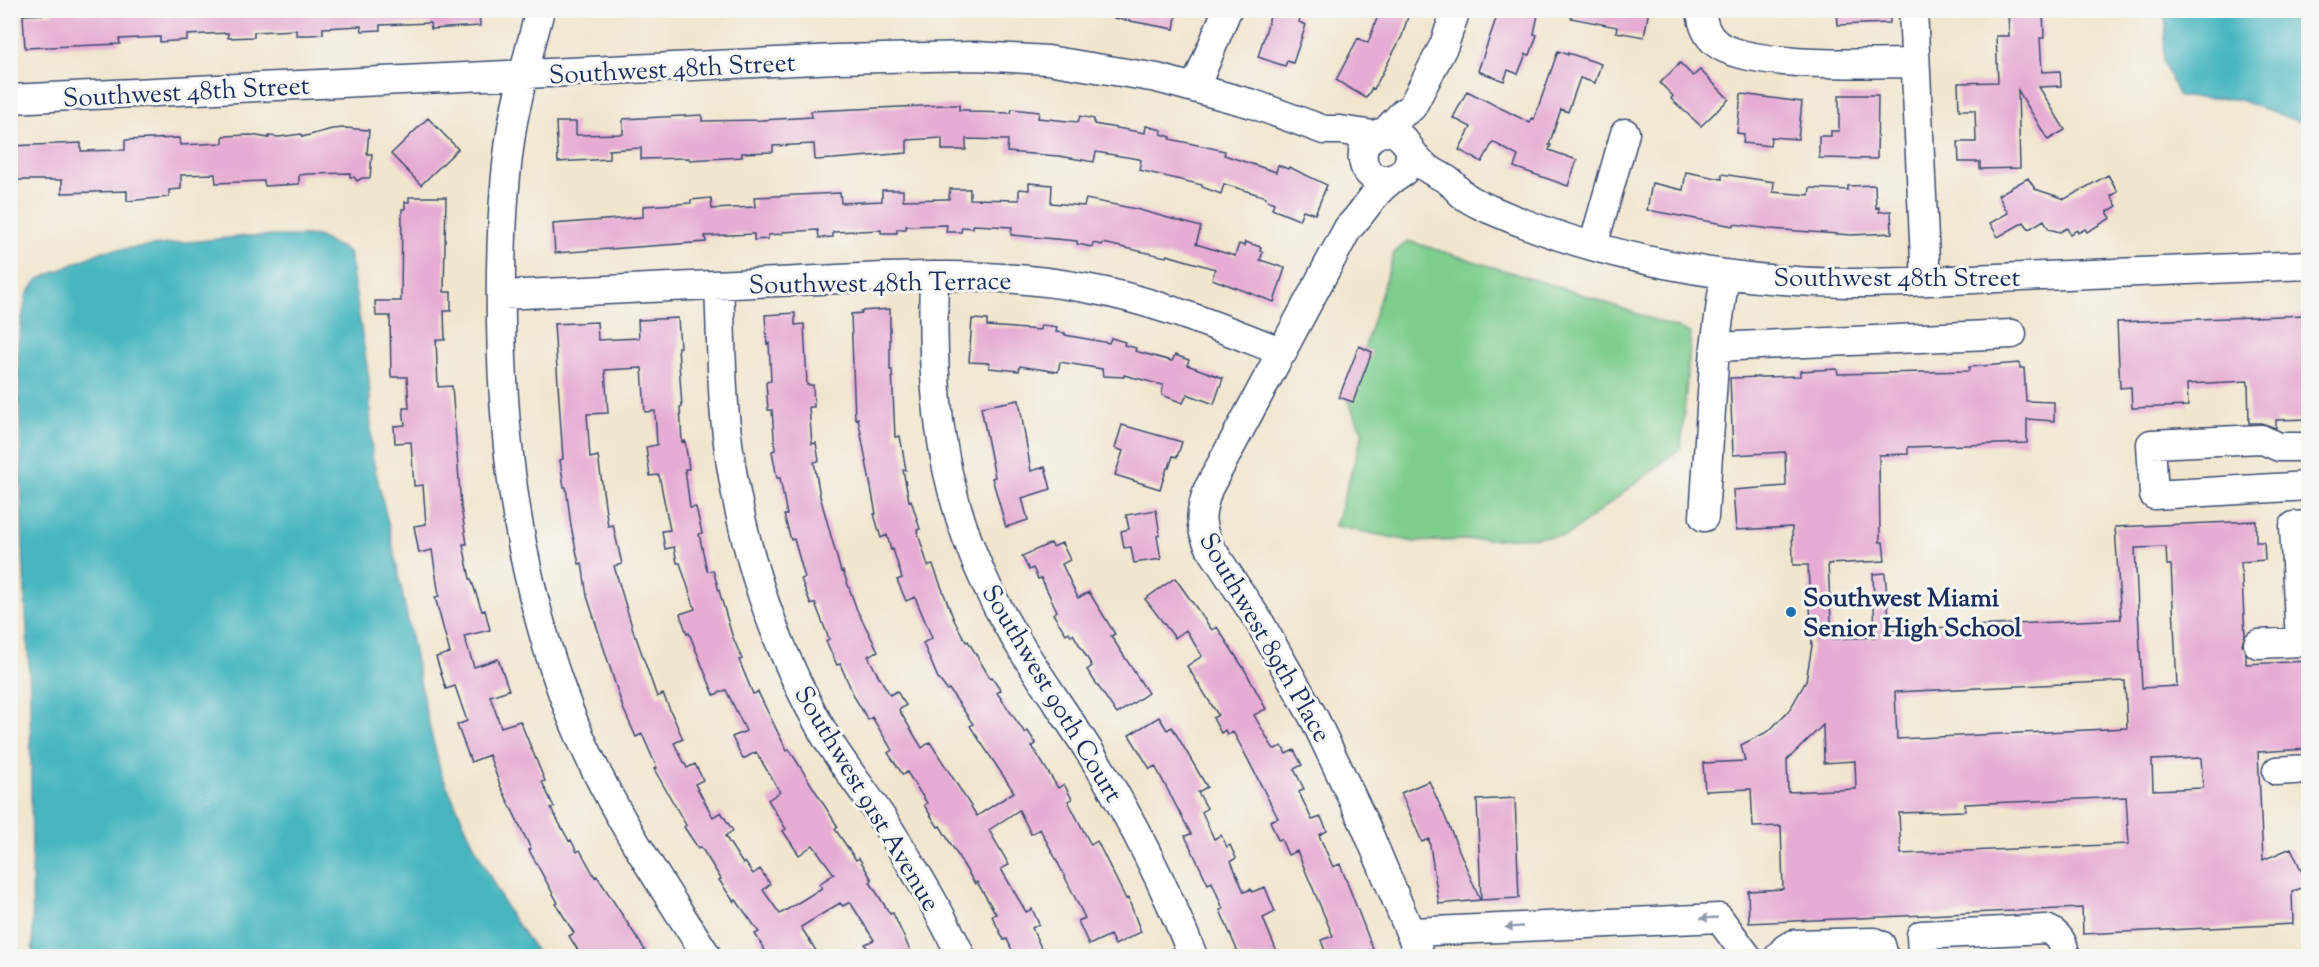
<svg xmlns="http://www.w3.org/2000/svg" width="2319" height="967" viewBox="0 0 2319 967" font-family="'Sorts Mill Goudy',serif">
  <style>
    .green { fill: #7ece8e; stroke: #4c7e76; stroke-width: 1.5 }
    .water { fill: #47b6c0; stroke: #31728f; stroke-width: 1.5 }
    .building { fill: #e6acd3; fill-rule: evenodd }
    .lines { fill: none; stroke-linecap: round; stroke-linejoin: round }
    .minor-casing { stroke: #3b4a6f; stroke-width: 31 }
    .minor { stroke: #fff; stroke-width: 28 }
    .oneway { fill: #8d97ae }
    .poi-dot { fill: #1f6fb2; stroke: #f6f6f2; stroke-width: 2 }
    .labels { text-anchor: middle; stroke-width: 6; stroke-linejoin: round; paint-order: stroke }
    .street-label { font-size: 26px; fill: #1b2f5e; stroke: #f6f6f2 }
    .poi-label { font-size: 26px; font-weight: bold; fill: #1b2f5e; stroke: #f6f6f2; text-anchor: start }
  </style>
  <rect width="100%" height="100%" fill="#f6f6f2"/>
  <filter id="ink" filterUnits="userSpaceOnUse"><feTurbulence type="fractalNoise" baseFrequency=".0167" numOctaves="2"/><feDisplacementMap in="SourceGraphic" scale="12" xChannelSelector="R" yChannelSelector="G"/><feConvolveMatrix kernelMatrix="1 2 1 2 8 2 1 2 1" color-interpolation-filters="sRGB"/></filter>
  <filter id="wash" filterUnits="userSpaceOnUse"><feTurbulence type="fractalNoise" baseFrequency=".008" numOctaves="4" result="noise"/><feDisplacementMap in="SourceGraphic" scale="24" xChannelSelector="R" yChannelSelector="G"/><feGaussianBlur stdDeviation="1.35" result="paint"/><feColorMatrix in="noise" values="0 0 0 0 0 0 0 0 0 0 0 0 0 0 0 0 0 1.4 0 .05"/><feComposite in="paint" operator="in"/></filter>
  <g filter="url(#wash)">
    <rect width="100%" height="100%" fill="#f1e5cd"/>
    <path class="green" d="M1408 241 1578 293 1691 333 1681 448 1567 536 1414 542 1335 526 1363 433 1348 401 1394 253Z"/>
    <path class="water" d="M2161 11H2308V125L2237 99 2179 97 2163 62 2166 23Z
      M246 236H317L349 252 369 379 372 456 390 532 426 712 441 773 475 847 509 913 540 956H33L30 689 23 552 18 343 26 296 37 280 103 251Z"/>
    <g id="blocks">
      <path class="building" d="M52 10H479L480 26 431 29 430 23 380 25V30L362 31 361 26 323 28V34L310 35H296V30L254 32V37L228 38V33L187 35V40L160 42V37L119 39 120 44 25 48 23 15 52 14Z
        M1114 10H1177L1174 29 1114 18Z
        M1272 10H1283L1301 16 1299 22 1306 25 1293 63 1287 61 1285 66 1258 57Z
        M1380 10H1410L1402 36 1374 89 1372 88 1366 98 1336 80 1358 38 1368 43Z
        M1499 10H1539L1534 34 1537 35 1530 55 1526 54 1518 74 1508 70 1504 81 1478 71Z
        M1572 10H1649L1644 37 1616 32 1617 27 1571 18Z
        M1837 10H1890V23L1838 25Z
        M2008 10H2043L2044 38H2040L2042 72 2060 71 2061 86 2039 87 2065 130 2048 140 2018 90 2020 168 1980 169V162H1959L1958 142H1976L1975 110H1959L1958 83 1998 82 1996 36H2009Z
        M1558 51 1568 55V53L1601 64 1595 83 1580 78 1568 112 1561 109 1549 145H1551L1549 150 1577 160 1568 186 1514 167 1518 156 1493 142 1482 162 1459 150 1471 127 1453 118 1467 91 1530 123 1532 118 1534 119Z
        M1680 63 1693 76 1700 70 1729 99 1701 126 1671 99 1673 96 1660 83Z
        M1741 94 1802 102 1798 139 1771 137 1770 146 1743 143 1744 134 1737 133Z
        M1839 95H1878L1877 159 1819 158V136H1831V131H1839Z
        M945 105H959V110H969V112L1011 113 1012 109 1039 112 1038 118 1078 122 1080 116 1094 119V124L1145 133 1146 126 1162 130 1161 134 1171 137 1170 139 1225 151 1224 155 1276 172 1278 165 1288 169 1289 167 1327 185 1315 214 1303 210 1299 220 1272 209 1274 203 1265 199 1266 197 1224 184 1221 194 1202 187V185L1139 170 1141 160 1139 159 1096 152 1094 162 1059 156 1007 152 1008 140 966 139V150H942V138L907 140V153L833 159 815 160 814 144 773 146V152L742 153V157L689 160V158L641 159V148L609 150V159L558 162 556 122H576V135L623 134V119L702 115V121L762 120 812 117 811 111Z
        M428 118 458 149 421 185 391 154Z
        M345 128 369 130 367 154H372L370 178H362L357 181 354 177H350V173L309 174 299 175V184L265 186 264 181 216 183 215 174 181 175V189L169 190V197L127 201V191L62 193V180H10V146L81 143V151L125 150V140L179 138 180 145 223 143V136L251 135 269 138V136L279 137 301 134 302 137 332 129Z
        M1686 172 1722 179V174L1774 182 1773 192 1809 195 1810 188 1848 190V186L1875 185 1876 208 1879 207V212L1891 211 1892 233 1851 235 1770 229 1734 224V226L1647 210 1652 183 1683 190Z
        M2108 175 2118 192 2111 196 2117 206 2107 212 2111 218 2087 232 2085 229 2078 233 2077 230 2070 234 2067 228 2060 232 2049 229 2044 220 2029 229 2024 222 1998 237 1990 223 2008 213 1998 195 2028 178 2035 189 2065 199Z
        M1029 183 1052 185 1051 203 1084 206 1086 199 1136 209 1201 227 1196 244 1235 256 1239 244 1244 246 1245 242 1261 247 1260 251 1263 252 1260 260 1285 268 1274 302 1212 279 1215 269 1167 255 1166 257 1103 243 1102 245 1093 243 1092 247 1077 244V241L1011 235 1012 227 973 225V228L962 227 961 232H946L947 225 906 226V229H897V233H881V230L833 232V237L819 238 818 230 782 232V234L768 235V239L754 240V234L705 236 706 242 555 253 553 224 643 217V206L691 203V200L711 198 712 209 755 207 754 197 840 193 841 203 882 201V190H903V200L947 199H949L950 189H970V199L1019 200V189L1029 190Z
        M409 197H446L444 292H451V311H444L445 340H436L438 387 452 386 461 507 467 544H463L470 579H471L482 611 485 610 490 630 464 636 474 667 498 659 509 690 490 696 501 727 520 721 545 781 542 782 554 807 551 808 569 841 571 840 577 852 580 850 595 877 597 876 645 950 636 957H582L569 936 574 933 556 904 558 903 529 850 531 849 500 785 489 755 471 762 457 725 467 721 455 686 446 689 436 657 450 653 435 597 439 596 432 550 419 553 414 526 426 524 423 485 414 486 411 442 395 443 394 426 405 425 403 408H409L407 377H391L390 316H376L375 301H401L402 209H405V202H409Z
        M890 309V370H892L895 437 900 436 906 470H903L909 501 911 500 920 529 917 530 928 566 933 565 954 620 966 642 968 641 990 678 992 677 1001 690 997 693 1025 733 1028 731 1036 744 1032 746 1058 788 1064 784 1072 799 1068 801 1091 845 1097 841 1126 899 1128 898 1141 932 1115 945 1110 935 1089 945 1078 921 1085 918 1057 861 1040 829 1031 834 1019 810 989 830 1009 865 1001 869 1026 912 1032 909 1039 924 1032 928 1042 950 1028 957H1015L1007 939 1004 940 992 916 996 914 977 882 975 884 940 826 938 827 924 805 927 803 907 772 903 775 888 753 892 750 872 717 868 720 855 698 840 664 837 665 826 641 829 639 815 603 811 605 801 579 805 578 794 539 791 540 784 515H787L780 478H777L772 451 775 450 772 410H768L766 382 771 381 769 343 767 344 765 315 795 313V325L804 324 807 385H813L814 407H809L812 444 816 443 819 461 814 462 820 496 841 572 843 571 857 610 878 651 868 656 875 670 890 695 897 691 901 698 906 705 899 710 922 748 930 742 977 816 1014 792 970 726 973 724 949 689 947 690 938 678 923 643 932 638 915 597 906 601 897 580 902 578 893 549 891 550 887 535 881 538 874 514H876L858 418 855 419 851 314 862 313 861 311Z
        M2308 315V419L2276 420V428L2261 423H2249L2248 381 2187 384 2188 406 2132 408 2131 387 2120 388 2117 322Z
        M678 318 680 347H678L682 407H680L682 442 685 441 689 469H685L690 508 696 507 702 533 699 534 707 571 713 570 732 635 742 659 739 660 753 694 758 692 787 751 789 749 838 827 835 829 856 860 859 858 872 880 870 882 890 914 893 913 913 957H872L865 944 874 940 850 902 843 906 840 903 801 927 820 957H769L755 934 759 932 736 900 734 902 719 880 721 879 701 847 698 848 684 827 686 825 654 769 657 768 642 734 636 737 623 708 587 596 582 563 579 564 571 526 566 487H564L560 460 563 459 554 324 597 322 598 340 639 338 638 320ZM642 368 645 412 655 411 657 445 646 447 650 476 659 475 670 530 662 531 665 549 674 547 677 563H680L695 609 680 614 687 634 689 633 714 695 726 690 746 731 732 737 743 759 756 752 780 792 768 800 786 829 783 831 799 855 813 845 834 874 819 884 822 888 780 914 763 890 770 884 760 869 753 874 745 862 743 864 725 836 733 831 721 812 713 817 695 784 703 780 695 764 687 768 674 743 683 739 663 694 657 697 636 637H635L614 566 622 564 613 525 608 526 598 456 590 458 587 414 608 413 605 370Z
        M972 319 987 320V326L1040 330 1041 325 1057 327 1056 332 1065 333V335L1109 343 1111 338 1125 342 1124 345 1136 348 1135 351 1172 361 1175 355 1189 360 1187 365 1223 378 1214 404 1187 394 1183 403 1162 395 1163 385 1124 375V377L1103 376 1102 369 1060 362 1058 372 1020 366 1019 371 989 368 990 363 969 362Z
        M1359 346 1372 352 1353 402 1339 397Z
        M2020 363V368H2024L2026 401 2054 402V421L2027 419V443L1908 447V454L1879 455 1880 542H1883L1885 561 1828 564 1832 639 1875 637 1873 574 1885 573 1890 630 2121 619 2115 527 2256 521V542H2264L2265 560 2241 562 2245 635 2242 644 2246 654V664L2308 661V749L2258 752 2263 860 2291 848 2308 885 2292 892 2293 924 2083 934 2082 908 1749 923 1748 891 1783 889 1781 826 1753 827 1751 789 1705 791 1703 763 1745 761 1741 745 1769 731 1790 709 1806 681 1812 646 1808 565H1793L1792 527 1736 530 1733 490 1786 486 1785 452 1733 455 1730 378 1800 376V371L1837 369 1838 374 1969 371V367ZM2166 547 2167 565H2171L2177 686 2142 688 2135 548ZM2125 681 2127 728 1897 739 1895 692ZM1823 725 1824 763 1855 761 1856 789 1788 792 1787 760ZM2201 758 2203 788 2153 790 2152 760ZM2126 797 2129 844 1901 854 1899 813 1965 811V804Z
        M1019 400 1031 471 1045 467 1051 489 1022 498 1028 520 1006 527 992 478 995 477 981 407Z
        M1122 425 1182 442 1177 457 1173 456 1169 468H1167L1160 489 1115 475 1123 451 1115 448Z
        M1156 510 1160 535 1157 536 1161 559 1134 563 1131 547 1124 548 1121 531 1129 529 1126 515Z
        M1051 543 1053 547 1062 543 1070 560 1062 564 1078 598 1089 592 1115 634 1111 636 1148 693 1117 714 1087 670 1092 666 1073 634 1071 636 1069 632 1066 634 1053 614 1057 611 1041 578 1038 579 1033 568 1029 570 1022 556Z
        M1175 578 1212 630 1217 627 1246 672 1266 709 1254 715 1273 748 1275 749 1282 746 1286 754 1294 750 1302 765 1294 769 1304 789 1299 792 1312 820 1321 817 1327 831 1319 835 1333 867 1340 864 1376 957H1327L1321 940 1333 936 1297 851 1288 855 1281 839 1278 840 1270 821 1278 818 1243 750 1233 732 1227 735 1225 730 1221 733 1213 718 1218 715 1187 666 1202 656 1186 630 1175 638 1145 599Z
        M1159 717 1167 730 1172 727 1207 787 1198 792 1207 808 1202 812 1214 839 1221 835 1227 847 1230 845 1236 858 1231 861 1244 892 1251 889 1252 892 1265 887 1275 912 1263 918 1279 957H1240L1220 910 1223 909 1212 882 1208 884 1185 836 1191 834 1155 766 1150 769 1129 735Z
        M1429 781 1443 812 1480 900 1439 904 1429 839 1422 842 1401 793Z
        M1515 798 1519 898 1481 900 1477 800Z"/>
    </g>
  </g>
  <g filter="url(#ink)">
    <use href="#blocks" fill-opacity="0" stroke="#3b4a6f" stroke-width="1.5"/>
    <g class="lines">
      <g class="minor-casing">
        <path id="minor" d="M540 10C530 49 519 88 512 127 502 191 500 257 501 322 503 457 521 586 570 713 606 803 656 876 707 956
          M1701 10C1702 22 1706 35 1716 43 1748 69 1872 63 1915 63
          M1913 10 1926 281
          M1195 88 1227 10
          M10 99 836 59 975 56 1048 60 1157 78 1253 104 1324 130H1340L1374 135
          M1385 132 1403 113 1412 107 1444 45 1456 10
          M1410 152C1411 185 1367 190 1363 160 1360 142 1377 128 1394 133 1407 138 1411 155 1422 164 1430 172 1441 175 1450 182 1454 185 1457 190 1461 193 1468 200 1480 205 1489 209 1601 258 1727 282 1848 283 1906 283 1964 279 2021 277 2117 273 2213 269 2308 265
          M1391 180C1371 194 1365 212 1348 228L1208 489C1200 513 1198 524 1210 547L1260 623 1315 720 1365 825 1420 956
          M1593 246 1625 133
          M934 276C931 383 937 474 981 573 1012 644 1061 704 1101 770 1137 829 1167 892 1193 956
          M719 285C721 329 721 373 725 417 736 528 768 635 823 732 842 765 867 794 887 826 914 868 940 911 961 956
          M501 295C593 291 685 287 777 282 880 277 984 269 1085 288 1154 300 1218 327 1283 352
          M1715 347 2012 334
          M2308 447H2279L2261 439 2151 444 2154 495 2308 486
          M1704 517 1715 347 1725 274
          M2308 525 2294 526 2300 642 2308 641
          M2258 644 2300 642
          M2277 771 2308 769
          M1411 932 1719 918 1747 956
          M1779 956 1786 948 1794 944 1874 942 1881 945 1884 956
          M1922 956 1921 935 2046 929C2059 934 2064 942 2065 956"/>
      </g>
      <use href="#minor" class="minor"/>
    </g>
    <defs><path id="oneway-solid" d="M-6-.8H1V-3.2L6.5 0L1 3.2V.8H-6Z" transform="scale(1.5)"/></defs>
    <g class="oneway">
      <use href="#oneway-solid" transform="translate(1709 918) rotate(177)"/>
      <use href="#oneway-solid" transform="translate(1514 927) rotate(177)"/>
    </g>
  </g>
  <circle class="poi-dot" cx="1791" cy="612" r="6"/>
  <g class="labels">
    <g class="street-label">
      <text transform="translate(672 68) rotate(-3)" y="9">Southwest 48th Street</text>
      <text transform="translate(186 91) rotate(-3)" y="9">Southwest 48th Street</text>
      <text x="1897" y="286">Southwest 48th Street</text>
      <text transform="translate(880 282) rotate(-1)" y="9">Southwest 48th Terrace</text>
      <text transform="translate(1266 637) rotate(60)" y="9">Southwest 89th Place</text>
      <text transform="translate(1053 693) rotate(59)" y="9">Southwest 90th Court</text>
      <text transform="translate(868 798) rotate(59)" y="9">Southwest 91st Avenue</text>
    </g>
    <g class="poi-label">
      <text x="1803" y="606">Southwest Miami<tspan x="1803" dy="30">Senior High School</tspan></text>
    </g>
  </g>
  <rect width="2319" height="967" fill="none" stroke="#f6f6f2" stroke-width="36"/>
</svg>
